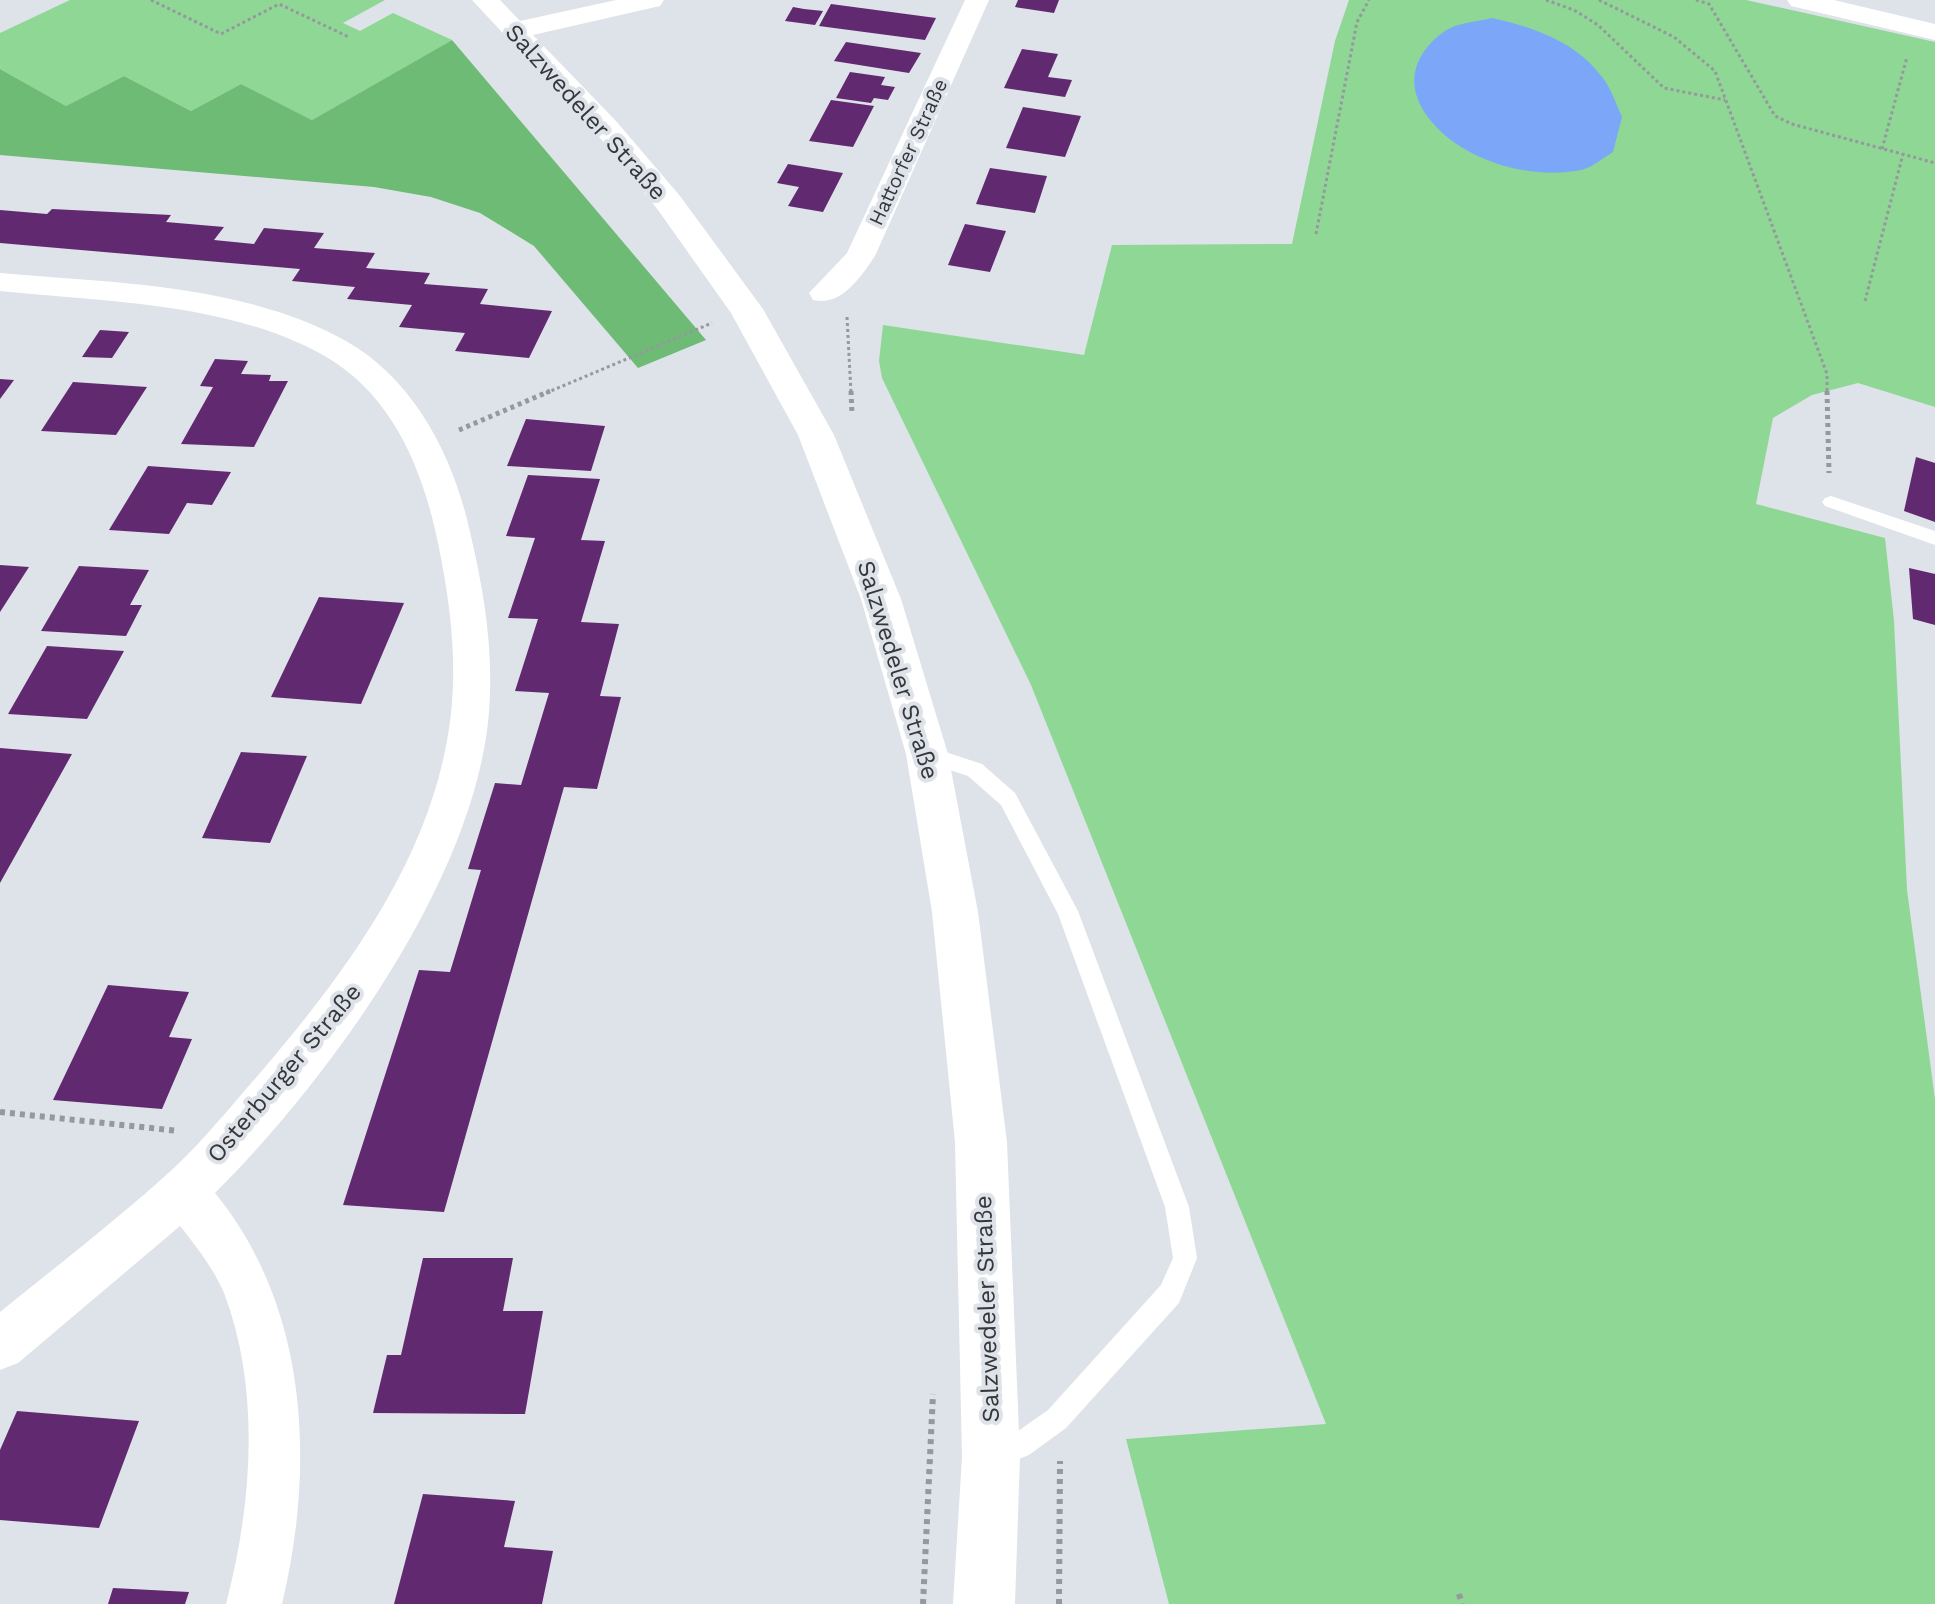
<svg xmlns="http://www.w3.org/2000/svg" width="1935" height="1604" viewBox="0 0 1935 1604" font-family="'Work Sans',sans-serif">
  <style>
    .green { fill: #8fd795 }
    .forest { fill: #6dbb74 }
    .water { fill: #7ca7f8 }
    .building { fill: #61296f }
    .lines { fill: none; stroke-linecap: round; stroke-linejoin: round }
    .path-far2 { stroke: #95989d; stroke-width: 3; stroke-dasharray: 3 3; stroke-linecap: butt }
    .path-far1 { stroke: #95989d; stroke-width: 5; stroke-dasharray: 4 4; stroke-linecap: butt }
    .path { stroke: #95989d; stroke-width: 6; stroke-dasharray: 5 5; stroke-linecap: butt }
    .lane { fill: #fff; fill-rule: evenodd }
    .street { fill: #fff; fill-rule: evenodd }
    .secondary { fill: #fff; fill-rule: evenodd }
    .labels { text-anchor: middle; stroke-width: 8; stroke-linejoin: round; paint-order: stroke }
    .far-street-label { font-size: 20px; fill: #36373a; stroke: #dee2e9 }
    .street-label { font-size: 24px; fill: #36373a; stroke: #dee2e9 }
  </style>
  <rect width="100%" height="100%" fill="#dee2e9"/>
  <path class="green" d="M70 0H385L343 23 360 31 393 13 452 40 312 120 241 84 191 111 124 76 66 106 0 69V33Z
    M1349 0H1746L1935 42V407L1858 383 1812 395 1773 418 1756 504 1885 538 1894 621 1907 890 1935 1099V1604H1169L1126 1439 1326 1424 1031 685 882 378 879 361 883 325 1084 355 1112 245 1292 244 1335 41Z"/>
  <path class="forest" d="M452 40 706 340 638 368 534 246 480 213 431 197 374 187 0 155V69L66 106 124 76 191 111 241 84 312 120Z"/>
  <path class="water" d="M1492 18C1532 27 1576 41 1602 77 1611 88 1616 104 1622 117L1613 152C1604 157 1592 168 1581 170 1526 181 1453 158 1423 110 1413 93 1411 75 1420 58 1427 45 1441 31 1455 26 1467 22 1480 21 1492 18Z"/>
  <path class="building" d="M1018 0H1059L1054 13 1015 7Z
    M831 4 936 18 925 40 819 26Z
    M793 7 804 9 823 11 815 25 785 21Z
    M846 42 921 53 909 73 834 61Z
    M1022 49 1058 54 1048 77 1072 80 1065 97 1004 88Z
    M850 72 885 77 881 85 895 87 888 100 874 98 871 103 836 98Z
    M831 100 874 106 853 147 809 141Z
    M1023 107 1081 116 1065 157 1006 148Z
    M788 164 843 173 823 212 788 206 799 187 777 183Z
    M990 168 1047 176 1035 213 976 204Z
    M52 209 171 215 166 222 224 227 214 240 254 244 264 228 324 233 314 248 375 253 366 268 430 273 424 284 488 289 480 304 552 311 529 358 455 351 465 333 399 327 412 305 347 299 355 287 292 281 300 269 0 243V210L47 214Z
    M965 224 1006 231 990 272 948 265Z
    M100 330 129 332 112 358 82 357Z
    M215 359 248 361 241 374 271 375 269 381H288L254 447 181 444 213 387 200 386Z
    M0 379 14 380 0 399Z
    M73 382 147 387 116 435 41 431Z
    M526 419 605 426 591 471 507 466Z
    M1916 457 1935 463V522L1904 511Z
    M148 466 176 468 231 472 212 505 187 503 169 534 109 530Z
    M528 475 600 479 581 540 605 541 581 622 619 624 600 696 621 697 597 789 564 787 444 1212 343 1205 419 970 450 972 481 870 468 869 495 783 521 785 549 693 515 691 538 619 508 618 535 538 506 536Z
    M0 565 29 567 0 612Z
    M79 566 149 570 130 605H142L126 636 41 631Z
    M1909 568 1935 574V625L1913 619Z
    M319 597 404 603 361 704 271 697Z
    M47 646 124 651 87 719 8 714Z
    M0 748 72 754 0 883Z
    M241 752 307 756 270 843 202 838Z
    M108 985 189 992 169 1037 192 1039 162 1109 53 1100Z
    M423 1258H513L503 1311H543L525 1414 373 1413 387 1355H401Z
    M17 1411 139 1421 99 1528 0 1520V1450Z
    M423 1494 515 1501 504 1547 553 1551 542 1604H394Z
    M113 1588 189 1592 185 1604H108Z"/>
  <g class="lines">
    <path class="path-far2" d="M151 0 221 34 279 4 349 37
      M1546 0 1574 10 1598 25 1664 88 1725 100
      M1599 0 1674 37 1715 71 1827 374V393
      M1696 0 1709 4 1775 116 1792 124 1935 163
      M1882 149 1907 57
      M1316 234 1357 22 1369 0
      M1865 301 1903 154
      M847 317 851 393
      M546 393 712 323"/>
    <path class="path-far1" d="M851 391 852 414
      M1827 391 1829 473
      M459 430 550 391"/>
    <path class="path" d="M0 1112 179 1131
      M1459 1594 1462 1604
      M923 1604 933 1394
      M1059 1604 1060 1461"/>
    <path class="lane" d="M1831 496 1935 531V545L1825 506 1822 502 1825 498Z
      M927 746 982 764 1015 793 1078 911 1189 1207 1197 1258 1179 1303 1066 1428 1029 1455 995 1469 986 1465 982 1456 986 1447 1011 1436 1048 1410 1161 1285 1173 1258 1165 1207 1058 914 1001 805 968 776 920 760 917 754 920 748Z"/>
    <path class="street" d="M965 0H989L875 256C861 277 841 307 813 300L809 293 847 253Z
      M0 273C114 283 244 284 346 341 415 380 454 458 470 532 484 591 494 652 489 712 476 878 330 1078 215 1193 309 1308 315 1466 282 1604H226C252 1505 261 1390 224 1293 214 1269 196 1246 180 1226L18 1363 0 1370V1312C58 1265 118 1219 174 1168 205 1139 232 1105 260 1073 348 970 436 852 451 713 457 658 450 602 439 548 424 472 394 395 323 355 226 302 107 302 0 291Z"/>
    <path class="secondary" d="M472 0H500L520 21 616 0H664L660 6 533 35 616 121 680 196 763 309 834 435 901 599 948 754 978 912 1007 1142 1020 1457 1015 1604H953L962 1457 955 1142 932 912 906 754 861 599 798 435 731 313 658 210 596 133Z
      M1787 0H1834L1935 24V40L1791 6Z"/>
  </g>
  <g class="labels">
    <g class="far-street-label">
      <text transform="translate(908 152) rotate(-65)" y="7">Hattorfer Straße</text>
    </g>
    <g class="street-label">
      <text transform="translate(586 112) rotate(48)" y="8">Salzwedeler Straße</text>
      <text transform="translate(898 670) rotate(73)" y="8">Salzwedeler Straße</text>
      <text transform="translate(284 1073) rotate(-50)" y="8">Osterburger Straße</text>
      <text transform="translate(987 1309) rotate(-92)" y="8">Salzwedeler Straße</text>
    </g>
  </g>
</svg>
